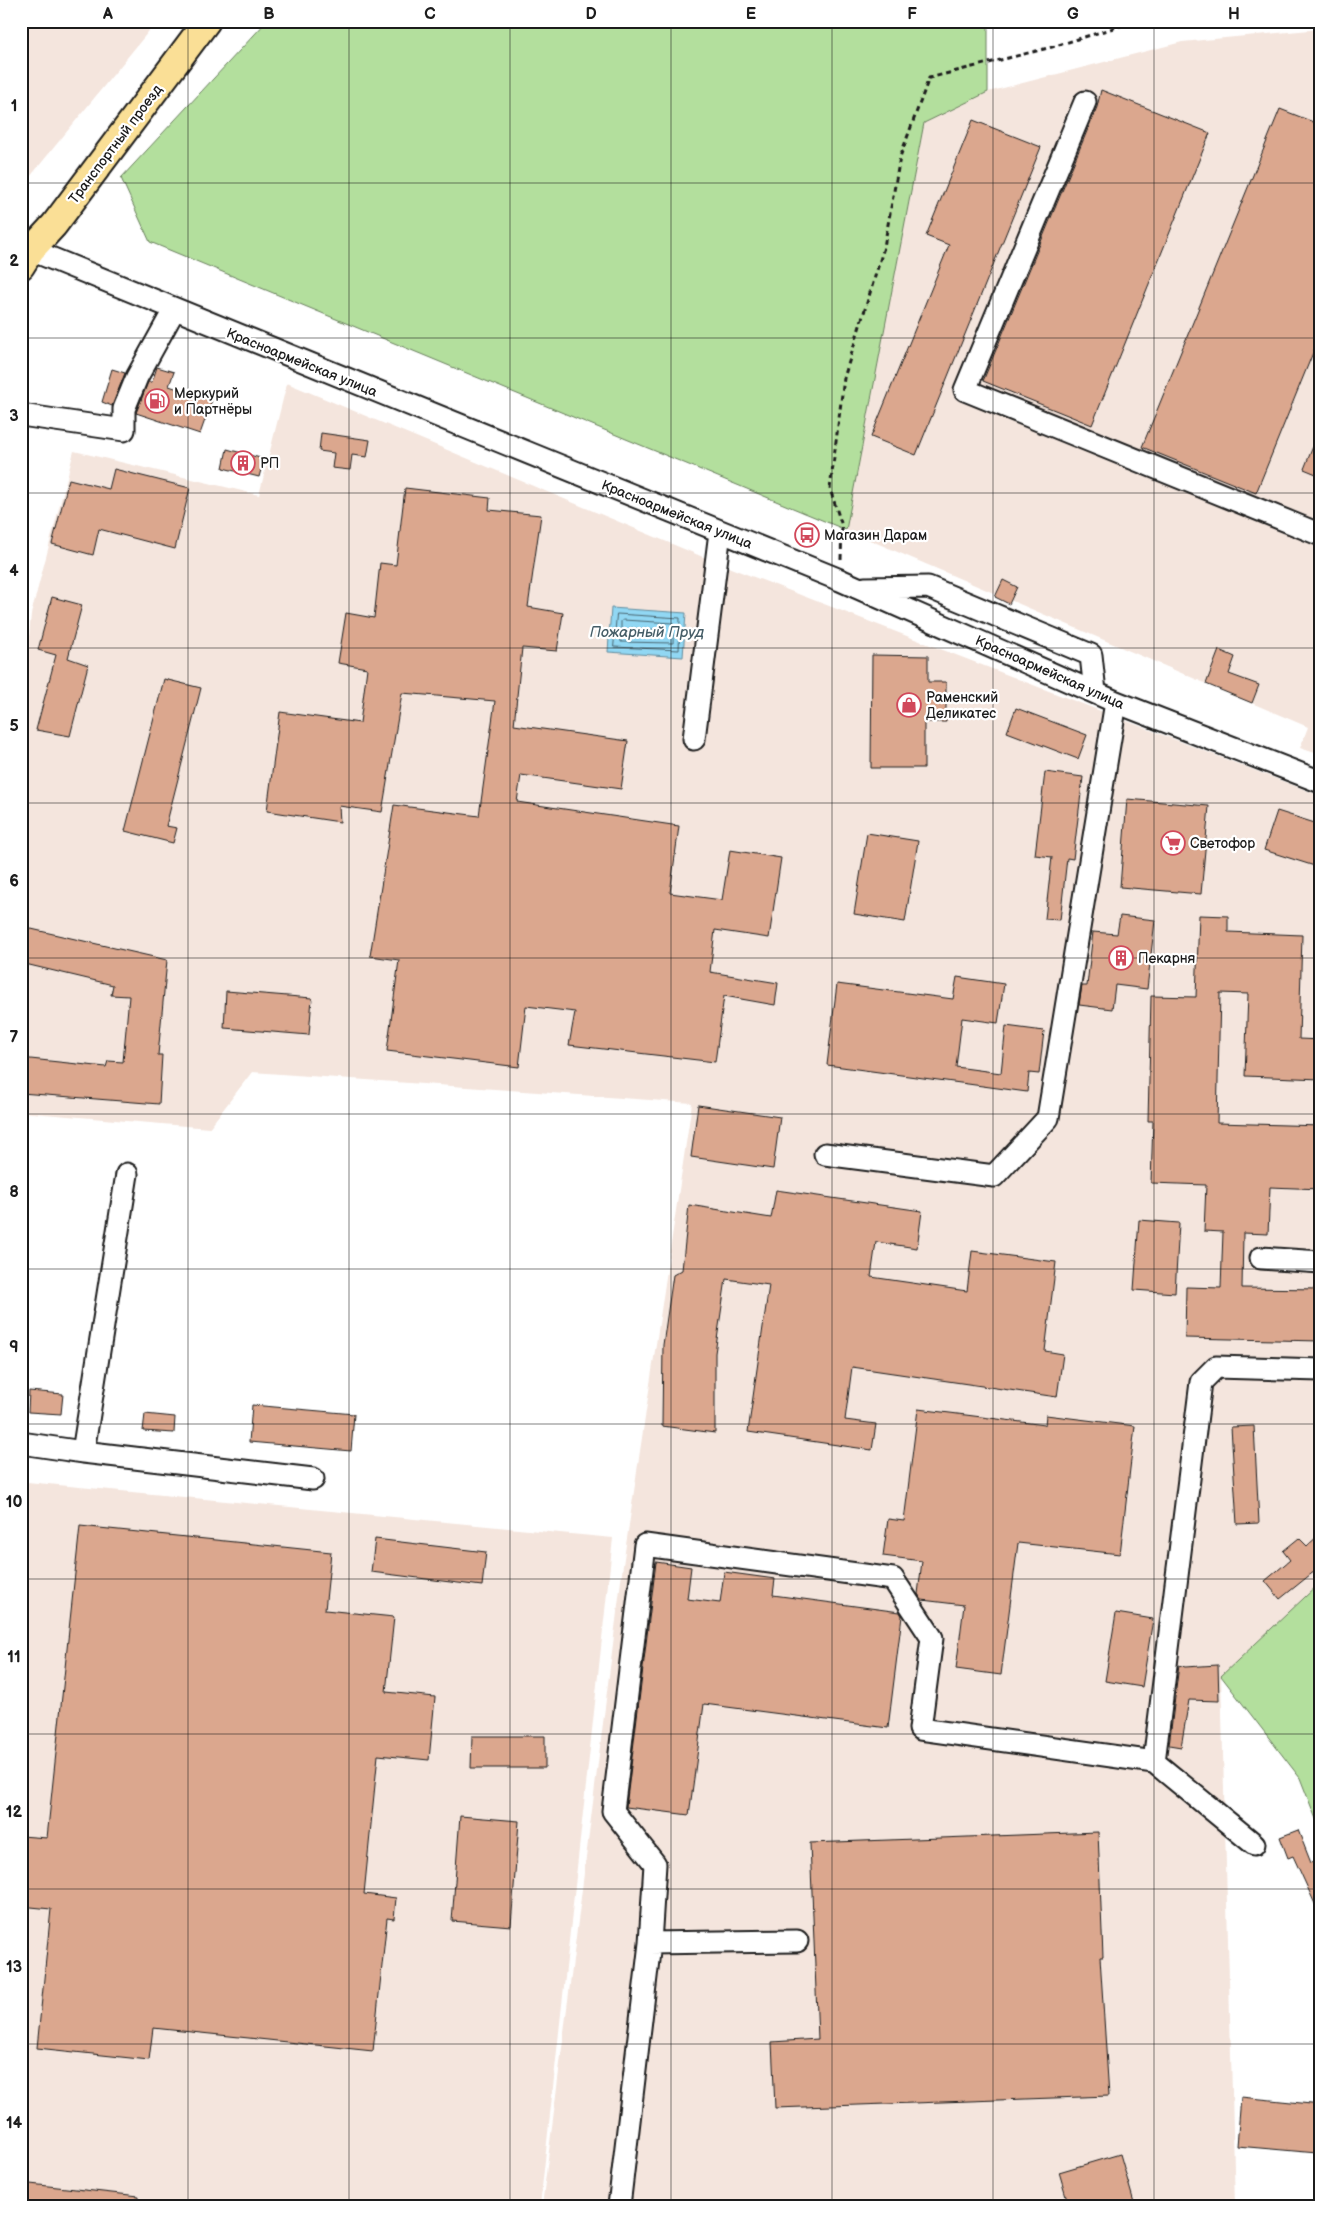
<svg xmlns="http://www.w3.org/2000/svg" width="1342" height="2227" viewBox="0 0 1342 2227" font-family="'Balsamiq Sans',sans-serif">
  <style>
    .built { fill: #f4e5dd }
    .green { fill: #b3df9d; stroke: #687e5c }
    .water { fill: #91d7f3; stroke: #628c9d }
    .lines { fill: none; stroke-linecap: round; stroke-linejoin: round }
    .shore { stroke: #4b6772; stroke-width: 1 }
    .building { fill: #dba78e; stroke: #1c1c1c }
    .minor-casing { stroke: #1c1c1c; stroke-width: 25 }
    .major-casing { stroke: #1c1c1c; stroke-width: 30 }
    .path { stroke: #1c1c1c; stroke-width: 3; stroke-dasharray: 5 4; stroke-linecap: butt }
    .minor { stroke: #fff; stroke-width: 21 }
    .major { stroke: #fadf96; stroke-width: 26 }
    .grid { fill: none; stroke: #1c1c1c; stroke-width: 1; stroke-opacity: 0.55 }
    .labels { text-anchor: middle; stroke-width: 4.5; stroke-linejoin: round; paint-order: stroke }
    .street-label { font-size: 14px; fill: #1c1c1c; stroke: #fff }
    .poi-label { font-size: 14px; fill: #1c1c1c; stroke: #fff; text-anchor: start }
    .water-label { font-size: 15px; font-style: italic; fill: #455d67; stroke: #fff }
    .neatline { fill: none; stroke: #1c1c1c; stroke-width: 2 }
    .grid-label { font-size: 16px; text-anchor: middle; font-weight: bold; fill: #1c1c1c }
  </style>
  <rect width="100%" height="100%" fill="#fff"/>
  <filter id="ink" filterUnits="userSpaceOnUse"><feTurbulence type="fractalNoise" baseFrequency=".02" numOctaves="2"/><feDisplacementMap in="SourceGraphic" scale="10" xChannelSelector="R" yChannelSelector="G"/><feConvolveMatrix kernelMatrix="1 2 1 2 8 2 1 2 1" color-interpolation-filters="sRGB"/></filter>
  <g filter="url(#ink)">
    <path class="built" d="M21 21H157L25 183 21 181Z
      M1321 29V755L1300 748 1308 727 846 530 924 123 988 92 1182 42Z
      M287 383 715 562 1321 796V1586L1233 1673 1221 1676 1235 2206H542L623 1565 692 1103 252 1072 209 1128 21 1112V728L31 614 74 451 259 495Z
      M27 1482 613 1538 540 2206H21V1488Z"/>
    <path class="green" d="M267 21H988V92L924 123 846 530 150 242 121 178Z
      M1321 1582V1832L1300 1778 1221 1676Z"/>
    <path class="water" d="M611 608 686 613 683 657 608 652Z"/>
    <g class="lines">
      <path class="shore" d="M617 614 680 618 679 650 614 647Z
        M623 620 673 623V643L621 642V622Z
        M630 628 664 630 666 635 664 637 630 635 628 632Z"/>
    </g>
    <path class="building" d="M1101 90 1210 133 1092 425 983 381 1097 107Z
      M1280 109 1321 125V333L1256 493 1142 447Z
      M973 120 1041 147 916 455 871 437 949 245 926 236Z
      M157 367 174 372 169 386 212 400 200 434 136 413 148 382H152Z
      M112 369 125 373 112 406 102 402Z
      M1320 429H1321V476L1304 469Z
      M321 433 370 440 367 457 352 455 350 470 332 468 334 453 319 451Z
      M227 449 264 459 259 477 223 468Z
      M114 469 190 488 175 549 99 529 93 555 52 544 69 479 109 489Z
      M405 488 490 498 489 510 541 515 528 607 563 613 557 651 522 648 514 725 628 741 621 789 521 775 517 802 679 826 670 893 722 900 730 850 781 858 769 938 715 930 710 972 778 983 775 1005 724 996 715 1062 569 1045 575 1012 526 1006 519 1067 387 1051 399 960 370 956 394 805 479 816 495 701 402 693 382 812 339 806 340 822 267 811 280 712 360 723 367 668 338 663 346 613 374 618 380 563 396 565Z
      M1003 580 1017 587 1009 604 995 597Z
      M52 597 82 605 68 658 88 665 70 736 36 730 56 655 38 650Z
      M1219 650 1235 657 1229 674 1259 685 1252 703 1206 684Z
      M872 655 928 656V682H946V722H924V768H871Z
      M164 679 201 688 166 826 177 828 173 843 125 831Z
      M1016 708 1087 735 1078 759 1007 732Z
      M1045 772 1083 777 1073 859 1067 858 1060 920 1045 919 1052 857 1035 855Z
      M1127 799 1209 806 1201 894 1120 887Z
      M1277 811 1321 825V868L1264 850Z
      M867 833 918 841 905 922 854 914Z
      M1199 915 1228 916V932L1302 935 1299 1039 1321 1040V1079L1245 1076 1248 994 1220 993 1217 1123 1321 1126V1189L1270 1187 1268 1234 1243 1233 1242 1288 1321 1289V1341L1185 1338 1186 1287 1221 1288 1223 1232 1204 1231 1206 1185 1151 1183 1153 1121H1148L1151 996 1196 997Z
      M1120 916 1155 920 1147 989 1115 985 1112 1009 1079 1005 1082 986H1087L1093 932 1117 934Z
      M27 928 167 960 158 1055H162L159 1104 21 1093V1058L106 1067 108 1061 123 1062 129 996 111 995 113 985 21 963V954Z
      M957 977 1004 984 998 1023 962 1018 956 1067 1001 1073 1006 1026 1044 1031 1039 1074 1029 1073 1027 1092 827 1065 837 984 953 999Z
      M226 991 312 998 309 1035 224 1028Z
      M698 1105 780 1117 773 1169 691 1157Z
      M776 1190 922 1211 917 1248 876 1242 871 1277 967 1291 972 1251 1056 1262 1045 1351 1063 1354 1057 1397 852 1367 845 1420 876 1424 872 1450 748 1432 769 1285 726 1279 715 1353V1433L662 1426 663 1345 673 1275 682 1270 689 1205 771 1218Z
      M1139 1220 1179 1223 1175 1293 1134 1290Z
      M29 1391 63 1394 61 1414 28 1412Z
      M252 1405 354 1414 351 1451 249 1442Z
      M918 1409 1045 1425 1046 1415 1135 1426 1120 1554 1018 1543 1001 1675 956 1669 964 1605 922 1600 918 1594 922 1561 883 1556 888 1519 904 1521Z
      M145 1414 175 1417 174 1433 143 1431Z
      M1254 1426 1259 1523 1237 1524 1231 1427Z
      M80 1526 331 1552 325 1610 394 1617 386 1692 435 1697 429 1760 378 1755 364 1894 396 1898 394 1919 387 1918 373 2051 153 2028 149 2060 37 2048 51 1909 21 1906V1836L47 1838Z
      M1321 1533V1566L1280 1599 1265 1581 1290 1560 1283 1551 1299 1538 1307 1546Z
      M375 1539 486 1552 482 1586 371 1572Z
      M656 1562 691 1567 687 1599 720 1603 724 1572 775 1579 773 1595 900 1612 902 1616 888 1728 704 1704 689 1815 626 1807Z
      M1116 1613 1153 1619 1142 1687 1105 1681Z
      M1179 1665 1185 1667 1218 1665 1219 1701 1189 1700 1181 1747 1169 1745Z
      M472 1736H545V1768H471Z
      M460 1816 519 1821 511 1926 452 1921Z
      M1298 1830 1311 1863 1313 1862 1321 1879V1917L1293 1856 1288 1858 1280 1837Z
      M1098 1832 1103 1957H1100L1109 2096 775 2108 772 2042 818 2039 810 1843Z
      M1241 2097 1321 2105 1317 2153 1237 2146Z
      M1120 2154 1135 2206H1069L1059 2172Z
      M21 2183 139 2196V2206H21Z"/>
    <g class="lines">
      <g class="minor-casing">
        <path id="minor" d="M1085 102 965 390 1321 535
          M31 250 840 580 1116 702 1321 782
          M21 415 124 430V409L137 377 174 310
          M865 588 928 587 1091 655 1095 692
          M694 739 720 532
          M825 1154 994 1176 1048 1118 1116 702
          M1261 1258 1321 1262
          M21 1443 83 1452 313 1479
          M83 1452 127 1174
          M1254 1844 1154 1762 1201 1382 1216 1367 1321 1370
          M650 1943 797 1941
          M619 2206 650 1943 655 1864 613 1811 645 1545 893 1579 932 1638 920 1729 1154 1762"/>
      </g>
      <g class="major-casing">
        <path id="major" d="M21 266 31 250 54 225 207 21"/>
      </g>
      <path class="path" d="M841 559 842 526 830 489 844 378 884 247 900 157 929 78 1052 47 1136 21"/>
      <use href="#minor" class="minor"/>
      <use href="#major" class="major"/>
    </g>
  </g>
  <path class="grid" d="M188 21V2206M349 21V2206M510 21V2206M671 21V2206M832 21V2206M993 21V2206M1154 21V2206M21 183H1321M21 338H1321M21 493H1321M21 648H1321M21 803H1321M21 958H1321M21 1114H1321M21 1269H1321M21 1424H1321M21 1579H1321M21 1734H1321M21 1889H1321M21 2044H1321"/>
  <defs>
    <g id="fuel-ring" transform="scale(1.25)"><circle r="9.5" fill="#fff" stroke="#d1495b" stroke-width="1.5"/><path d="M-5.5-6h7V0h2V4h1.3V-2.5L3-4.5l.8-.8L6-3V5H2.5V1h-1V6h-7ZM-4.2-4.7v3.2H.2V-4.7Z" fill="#d1495b"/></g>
    <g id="building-ring" transform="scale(1.25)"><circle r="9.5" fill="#fff" stroke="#d1495b" stroke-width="1.5"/><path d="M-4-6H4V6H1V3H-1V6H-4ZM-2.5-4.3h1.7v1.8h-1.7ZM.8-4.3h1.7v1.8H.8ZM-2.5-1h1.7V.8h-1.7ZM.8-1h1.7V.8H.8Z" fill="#d1495b"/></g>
    <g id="bus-ring" transform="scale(1.25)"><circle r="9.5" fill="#fff" stroke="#d1495b" stroke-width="1.5"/><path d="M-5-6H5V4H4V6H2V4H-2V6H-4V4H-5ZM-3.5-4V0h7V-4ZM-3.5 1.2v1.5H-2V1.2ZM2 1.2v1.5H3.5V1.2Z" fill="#d1495b"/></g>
    <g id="shop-ring" transform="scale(1.25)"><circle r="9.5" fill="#fff" stroke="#d1495b" stroke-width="1.5"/><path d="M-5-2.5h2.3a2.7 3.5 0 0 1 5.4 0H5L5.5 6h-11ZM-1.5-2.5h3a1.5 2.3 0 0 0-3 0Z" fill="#d1495b"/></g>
    <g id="supermarket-ring" transform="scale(1.25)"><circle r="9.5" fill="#fff" stroke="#d1495b" stroke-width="1.5"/><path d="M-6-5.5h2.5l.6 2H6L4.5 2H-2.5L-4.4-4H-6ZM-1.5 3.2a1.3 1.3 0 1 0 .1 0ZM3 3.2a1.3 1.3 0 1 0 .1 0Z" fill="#d1495b"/></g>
  </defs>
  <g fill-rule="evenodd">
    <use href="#fuel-ring" x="157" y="401"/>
    <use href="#building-ring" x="243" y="463"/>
    <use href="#bus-ring" x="807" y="535"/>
    <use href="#shop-ring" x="909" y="705"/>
    <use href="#supermarket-ring" x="1173" y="843"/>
    <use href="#building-ring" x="1121" y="958"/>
  </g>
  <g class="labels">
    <g class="street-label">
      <text transform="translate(115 144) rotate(-53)" y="5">Транспортный проезд</text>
      <text transform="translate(302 362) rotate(22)" y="5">Красноармейская улица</text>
      <text transform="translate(677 514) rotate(22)" y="5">Красноармейская улица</text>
      <text transform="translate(1050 672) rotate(24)" y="5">Красноармейская улица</text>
    </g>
    <g class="poi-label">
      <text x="174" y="398">Меркурий<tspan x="174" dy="16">и Партнёры</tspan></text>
      <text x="260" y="468">РП</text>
      <text x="824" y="540">Магазин Дарам</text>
      <text x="926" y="702">Раменский<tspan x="926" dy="16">Деликатес</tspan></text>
      <text x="1190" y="848">Светофор</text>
      <text x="1138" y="963">Пекарня</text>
    </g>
    <g class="water-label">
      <text x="647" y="637">Пожарный Пруд</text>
    </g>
  </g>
  <rect width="1342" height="2227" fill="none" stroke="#fff" stroke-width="55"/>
  <rect x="28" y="28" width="1286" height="2172" class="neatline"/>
  <g class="grid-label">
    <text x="108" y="19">A</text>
    <text x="269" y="19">B</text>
    <text x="430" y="19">C</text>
    <text x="591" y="19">D</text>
    <text x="751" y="19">E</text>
    <text x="912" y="19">F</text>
    <text x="1073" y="19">G</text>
    <text x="1234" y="19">H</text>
    <text x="14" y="111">1</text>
    <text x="14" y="266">2</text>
    <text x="14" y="421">3</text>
    <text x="14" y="576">4</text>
    <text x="14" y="731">5</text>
    <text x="14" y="886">6</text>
    <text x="14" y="1042">7</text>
    <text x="14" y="1197">8</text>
    <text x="14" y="1352">9</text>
    <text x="14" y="1507">10</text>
    <text x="14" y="1662">11</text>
    <text x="14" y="1817">12</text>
    <text x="14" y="1972">13</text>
    <text x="14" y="2128">14</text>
  </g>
</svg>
